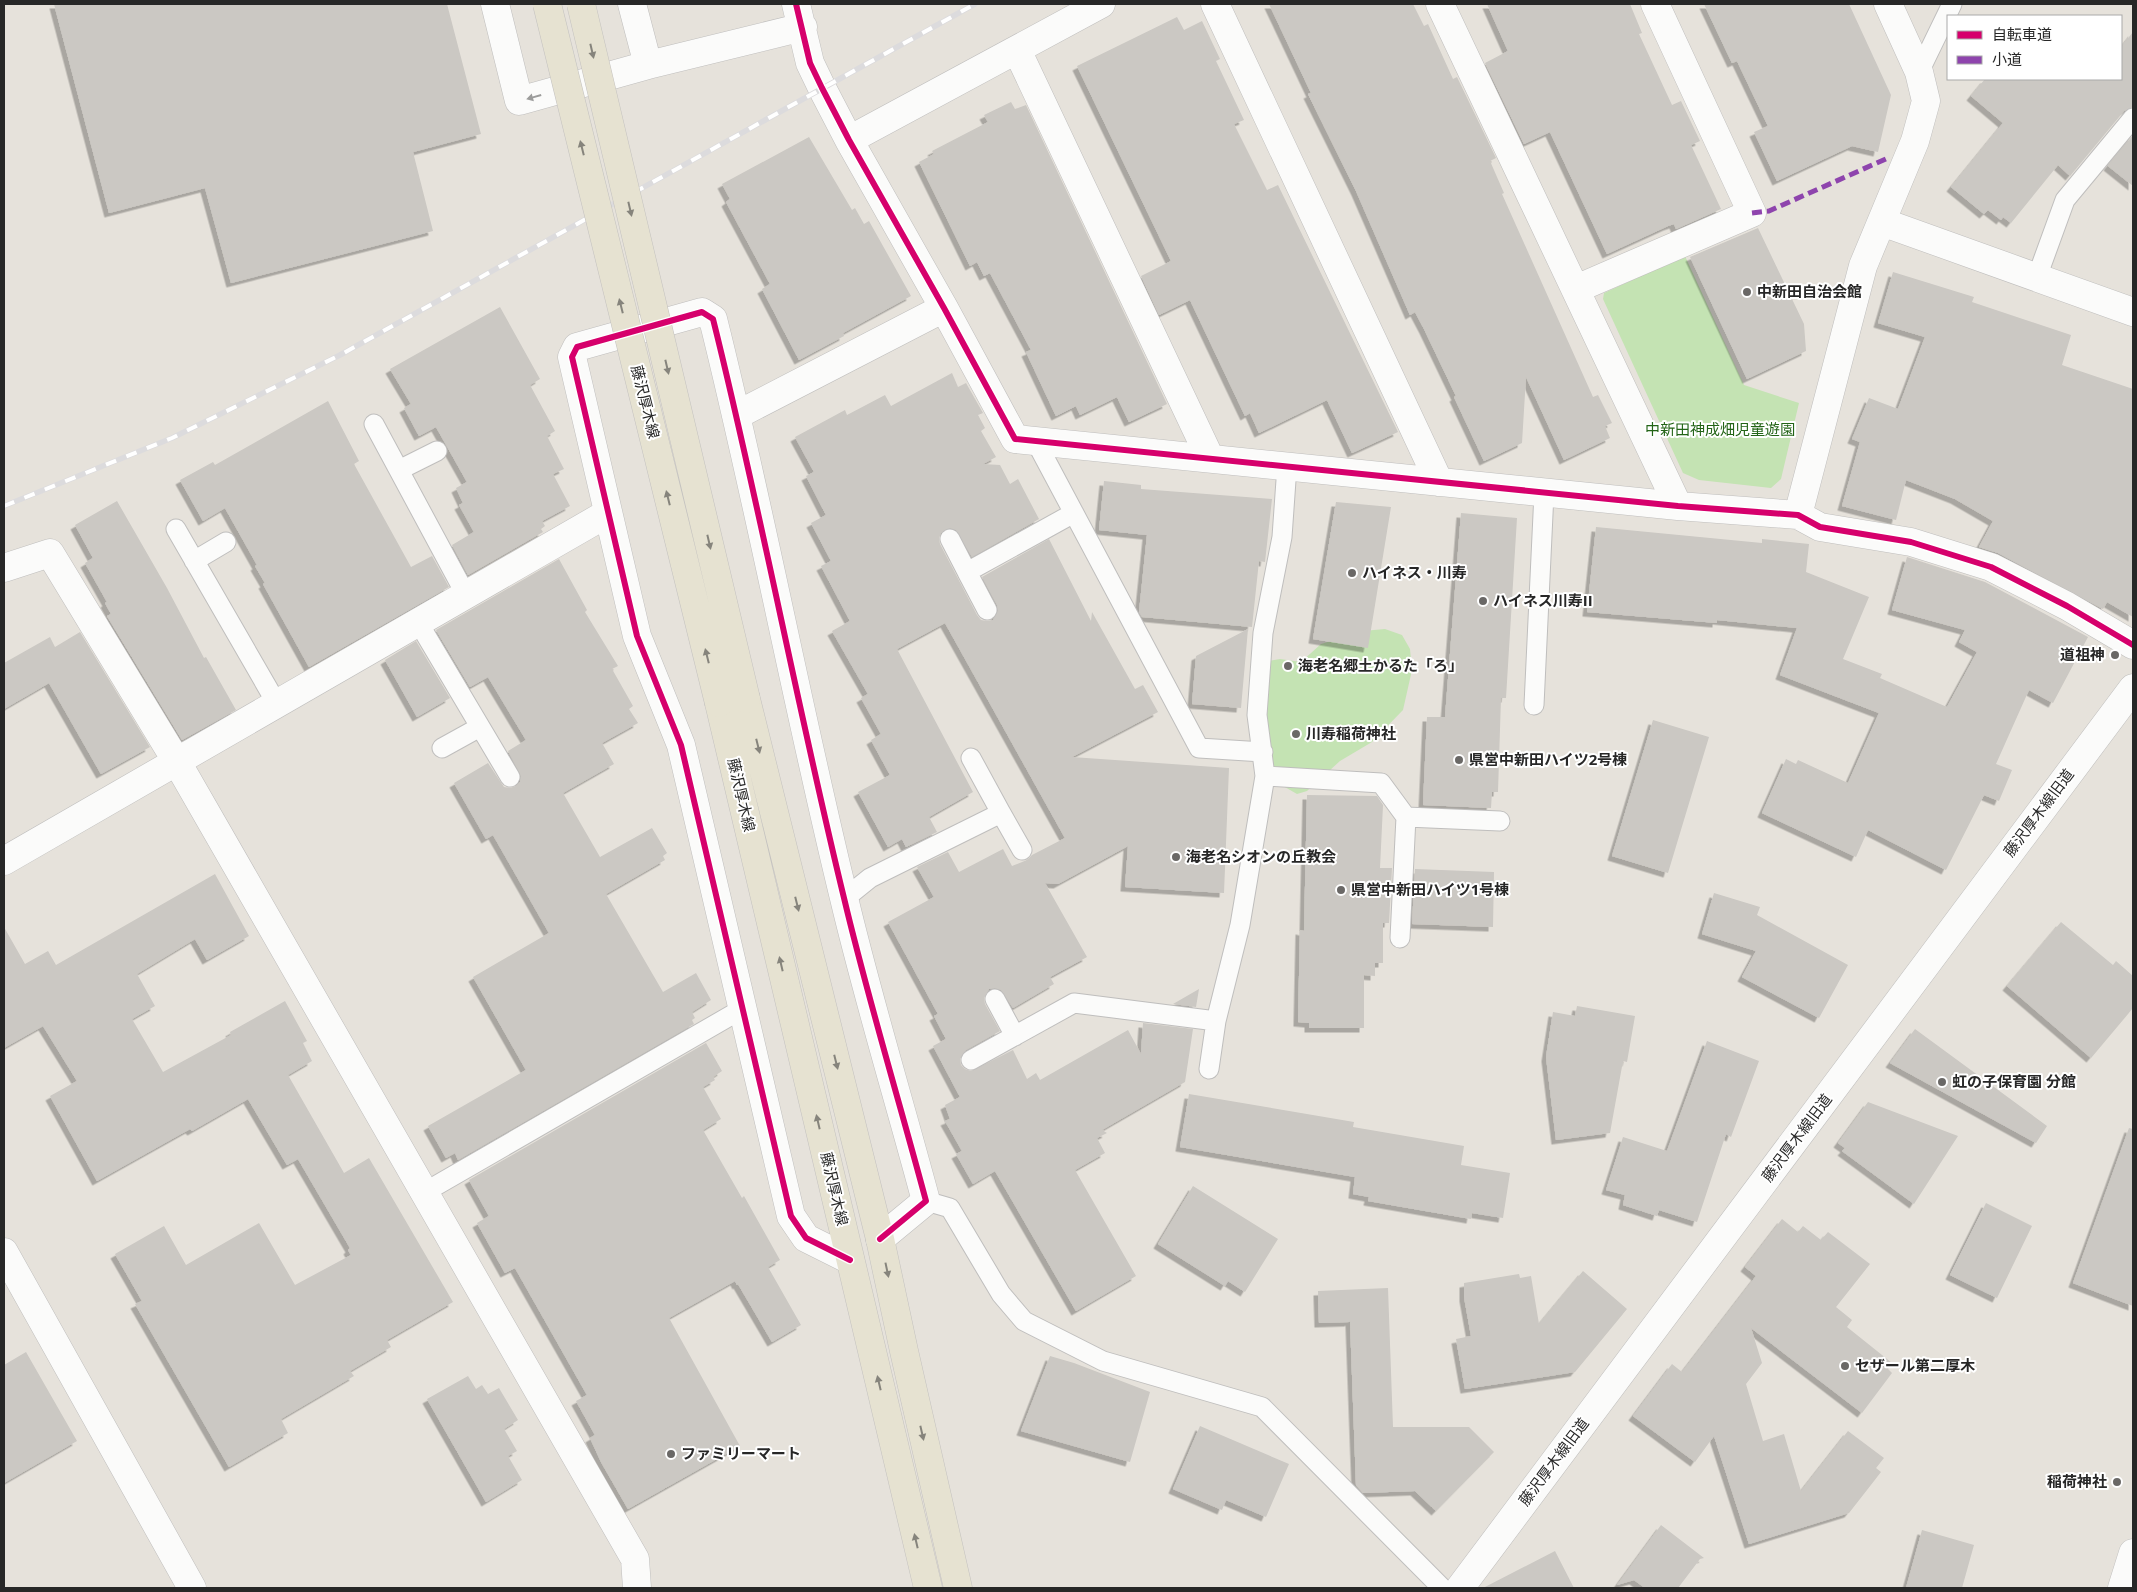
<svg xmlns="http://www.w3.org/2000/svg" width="2137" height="1592" viewBox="0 0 2137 1592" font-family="'Open Sans','Noto Sans JP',sans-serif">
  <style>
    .green { fill: #c4e3b3 }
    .building { fill: #cbc8c3; filter: url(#shadow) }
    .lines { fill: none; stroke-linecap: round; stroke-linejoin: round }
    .service-casing { stroke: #bfbebd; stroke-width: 21 }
    .minor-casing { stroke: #bfbebd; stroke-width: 29 }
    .tertiary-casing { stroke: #bfbebd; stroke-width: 29 }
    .primary-casing { stroke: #c3c1bf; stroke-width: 29 }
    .service { stroke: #fbfbfa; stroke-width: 19 }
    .minor { stroke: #fbfbfa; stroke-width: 28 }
    .tertiary { stroke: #fbfbfa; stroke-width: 28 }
    .primary { stroke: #e6e2d1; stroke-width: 28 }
    .rail-casing { stroke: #dcdbdd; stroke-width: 5.5 }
    .rail { stroke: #fff; stroke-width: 4; stroke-dasharray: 11; stroke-linecap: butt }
    .primary-bridge-casing { stroke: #c3c1bf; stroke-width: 29; stroke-linecap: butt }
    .primary-bridge { stroke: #e6e2d1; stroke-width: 28 }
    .quiet { stroke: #8e44ad; stroke-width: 5; stroke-dasharray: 10 5; stroke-linecap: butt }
    .cycleway-casing { stroke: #fff; stroke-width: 9 }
    .cycleway { stroke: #d6006c; stroke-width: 6 }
    .oneway { fill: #86847c }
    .oneway2 { fill: #9c9c9b }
    .poi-dot { fill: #6a6866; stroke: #fff; stroke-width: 2 }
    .labels { text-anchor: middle; stroke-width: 4; stroke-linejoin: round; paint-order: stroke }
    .poi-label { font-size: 15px; font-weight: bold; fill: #272727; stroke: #fff; text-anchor: start }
    .street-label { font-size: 15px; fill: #272727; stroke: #fff }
    .park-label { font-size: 15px; fill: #236417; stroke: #fff }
  </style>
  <defs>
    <filter id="shadow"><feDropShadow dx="-4.5" dy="4.5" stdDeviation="0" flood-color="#0004"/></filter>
  </defs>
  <rect width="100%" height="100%" fill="#e6e2db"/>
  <path class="green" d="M1685 256 1744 385 1799 403 1781 479 1771 488 1699 480 1683 473 1603 299 1604 293Z
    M1385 629 1402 635 1410 649 1412 670 1403 710 1372 742 1340 761 1307 791 1297 794 1264 775 1262 662 1280 659 1301 662 1321 644 1363 631Z"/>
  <path class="building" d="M54 4H447L481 134 413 152 433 231 231 283 205 188 109 213Z
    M1269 4H1413L1424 26 1428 24 1453 79 1457 77 1496 158 1490 161 1504 193 1502 194 1593 397 1598 395 1612 423 1605 426 1610 438 1564 460 1526 377 1522 443 1484 461 1454 397 1456 396 1424 329 1415 312 1410 315 1356 191 1308 94 1311 93Z
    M1487 4H1630L1642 33 1639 34 1672 105 1681 101 1700 141 1691 145 1721 209 1676 229 1674 224 1668 226 1607 254 1550 132 1524 144 1485 63 1508 51Z
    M1704 4H1849L1891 95 1878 152 1852 146 1777 181 1754 132 1768 126 1737 61 1732 63Z
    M1177 17 1184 30 1202 21 1220 59 1216 61 1244 120 1234 124 1267 190 1278 185 1398 432 1352 453 1327 400 1259 433 1250 413 1245 416 1190 300 1159 315 1141 276 1171 261 1077 66Z
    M2133 32V107L2124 111 2070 176 2058 165 2011 223 2003 217 2001 220 1988 210 1984 214 1951 187 2003 123 1971 96 1985 79H2121V47Z
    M1011 102 1015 109 1026 105 1167 404 1129 422 1117 397 1080 415 1076 406 1056 416 1026 352 1031 350 990 273 984 276 977 262 970 266 919 162 934 154 932 151 988 122 984 115Z
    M2133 135V186L2108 166Z
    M809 137 852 210 855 208 864 224 869 221 911 296 843 333 844 336 799 360 762 289 770 284 726 202 730 199 722 184Z
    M1758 228 1804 324 1806 351 1747 379 1690 257Z
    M1893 272 1974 297 1972 302 2071 335 2062 365 2133 389V617L2107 602 2103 609 1998 553 1979 547 1993 521 1955 499 1906 480 1896 520 1842 506 1860 442 1852 439 1869 398 1898 409 1925 337 1878 323Z
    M500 307 540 379 530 385 555 431 547 436 564 469 553 474 570 506 542 521 545 526 541 529 543 532 468 575 452 545 474 532 459 505 463 503 456 488 467 482 436 427 419 436 404 408 411 404 390 369Z
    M952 373 958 387 966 383 983 413 978 415 985 428 981 431 996 457 983 464 1000 465 1010 484 1018 479 1039 519 972 557 956 530 950 528 941 533 939 538 940 544 977 615 981 620 987 621 993 620 998 611 997 605 982 577 1049 539 1091 621 1092 612 1135 689 1143 685 1158 712 1072 757 1229 768 1224 893 1125 887 1128 846 1058 884 1045 883 1087 957 1050 977 1054 984 1013 1008 1001 990 995 988 989 989 984 998 985 1004 1000 1031 966 1050 960 1059 961 1065 965 1069 971 1071 1013 1050 1027 1079 1036 1073 1040 1080 1128 1030 1141 1054 1143 1023 1193 1029 1185 1082 1102 1130 1107 1133 1097 1138 1105 1153 1075 1170 1136 1276 1076 1311 995 1171 973 1184 956 1154 962 1151 945 1121 950 1119 945 1105 960 1097 933 1046 946 1039 934 1016 938 1014 888 922 934 897 917 867 948 852 959 872 1003 849 1012 866 1027 860 1032 855 1065 838 945 623 897 649 973 792 929 817 937 832 906 847 902 839 888 847 858 792 890 775 871 740 881 734 861 698 868 694 832 631 850 621 821 566 831 561 811 523 826 515 806 476 814 472 795 437 845 410 847 415 885 395 891 406Z
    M328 401 359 461 354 464 411 567 432 556 449 587 309 667 263 584 265 583 255 566 257 565 225 508 203 521 180 480 213 462 215 465Z
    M1104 481 1141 485V489L1272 499 1265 562 1259 561 1252 627 1142 617 1139 612 1147 535 1099 530Z
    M117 501 167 588 204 658 206 657 236 710 182 740 107 616 111 614 105 603 107 602 85 563 93 558 75 525Z
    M1336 502 1391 507 1368 648 1313 639Z
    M1461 513 1517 518 1506 698H1501L1498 792H1492L1491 808 1423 805 1427 717H1445Z
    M1596 527 1762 543V539L1809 544 1806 572 1869 597 1843 659 1882 674 1880 678 1947 707 1977 652 1959 642 1965 630 1892 610 1907 557 1985 582 2088 637 2053 703 2029 690 1996 764 2012 770 1999 801 1984 795 1946 870 1868 830 1856 857 1762 813 1786 759 1796 764 1798 760 1848 783 1879 713 1780 675 1797 628 1717 620V623L1587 612Z
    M559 559 587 610 585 612 618 666 612 669 633 706 629 709 638 723 602 743 614 764 563 793 600 857 652 828 667 853 663 856 665 860 606 894 663 992 696 973 711 1000 692 1012 695 1018 692 1020 694 1024 458 1160 455 1153 446 1158 428 1126 526 1070 473 977 549 933 493 835 486 839 454 783 488 763 504 787 510 788 516 786 520 782 521 776 508 751 526 740 488 677 470 687 436 630Z
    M1248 629 1241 708 1192 704 1196 656Z
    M80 632 150 747 101 774 49 683 4 709V663L50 637 55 647Z
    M416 641 450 698 417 717 385 660Z
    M1653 720 1709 737 1668 873 1612 856Z
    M1307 795 1377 796 1383 805 1380 868H1392L1389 923H1383V963H1375V976L1364 975V1028H1309V1023L1298 1022 1300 930 1304 931Z
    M1415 869 1494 872 1493 927 1412 924Z
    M215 874 249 936 207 960 195 939 137 974 155 1006 132 1019 163 1072 231 1035 230 1032 285 1001 307 1041 303 1043 312 1061 288 1075 344 1173 369 1158 453 1302 387 1340 391 1347 350 1371 354 1376 281 1419 288 1433 229 1467 135 1304 142 1301 115 1254 164 1226 186 1265 259 1223 295 1285 351 1255 348 1250 350 1248 298 1159 287 1165 248 1099 192 1131 190 1129 97 1181 50 1096 77 1081 43 1026 4 1048V927L25 964 48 951 56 965Z
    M1714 893 1760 907 1757 915 1848 965 1819 1018 1742 977 1756 951 1702 934Z
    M2061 922 2113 965 2116 961 2133 976V1008L2091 1058 2007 986Z
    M1199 989 1196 1007 1173 1004Z
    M1577 1006 1635 1016 1627 1062 1623 1061 1610 1133 1556 1140 1546 1057 1553 1012 1575 1016Z
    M1915 1029 2047 1126 2036 1143 1890 1063Z
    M1707 1041 1759 1061 1731 1137 1726 1134 1697 1222 1659 1210 1657 1216 1623 1205 1625 1195 1606 1190 1623 1137 1667 1151Z
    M706 1043 722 1071 713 1077 715 1080 703 1087 721 1119 703 1130 742 1198 744 1196 780 1260 768 1267 801 1325 772 1342 738 1284 737 1285 735 1281 669 1318 740 1446 628 1509 601 1462 590 1438 595 1435 576 1401 587 1395 515 1268 505 1273 477 1223 489 1216 469 1180Z
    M1189 1094 1354 1122 1353 1127 1464 1146 1461 1165 1510 1173 1503 1218 1472 1213 1471 1219 1368 1201 1369 1197 1353 1194 1355 1177 1180 1147Z
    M1868 1102 1958 1136 1914 1204 1842 1151 1845 1148 1838 1143Z
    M2129 1128 2133 1129V1306L2073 1283Z
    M1193 1186 1278 1239 1245 1292 1228 1281 1225 1286 1158 1244Z
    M1986 1203 2032 1226 1997 1298 1950 1275Z
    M1782 1219 1798 1232 1803 1226 1821 1240 1828 1232 1870 1264 1836 1307 1852 1320 1847 1327 1892 1363 1888 1369 1892 1373 1862 1413 1751 1328 1762 1363 1746 1384 1763 1441 1784 1434 1801 1491 1848 1431 1884 1458 1876 1468 1881 1472 1849 1513 1749 1544 1714 1436 1695 1462 1633 1416 1672 1364 1682 1372 1756 1276 1745 1267Z
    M1583 1271 1627 1309 1575 1372 1465 1389 1456 1339 1471 1336 1464 1297V1283L1519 1274 1520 1278 1531 1276 1539 1324Z
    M1388 1288 1393 1427H1469L1494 1452 1436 1511 1415 1491 1363 1493 1356 1485 1350 1321 1349 1322 1319 1323 1318 1291Z
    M26 1352 77 1441 4 1483V1365Z
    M1050 1356 1074 1363 1150 1392 1130 1462 1021 1431Z
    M468 1376 476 1389 482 1385 488 1394 499 1388 518 1420 504 1429 517 1451 508 1456 522 1480 486 1502 427 1399Z
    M1200 1426 1289 1464 1266 1517 1226 1500 1222 1510 1173 1489Z
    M1661 1525 1704 1558 1700 1559 1678 1588H1645L1634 1580 1617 1585Z
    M1922 1530 1974 1545 1962 1588H1906Z
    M1555 1551 1574 1588H1483Z"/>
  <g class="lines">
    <g class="service-casing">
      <path id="service" d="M1919 72 1952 4
        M2037 277 2065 200 2133 118
        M374 424 466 595
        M1035 440 1199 748 1263 752
        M399 470 437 451
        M176 529 277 704
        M950 539 967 572
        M194 561 226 542
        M987 610 967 572 1074 513
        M418 622 510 777
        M1534 705 1544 493
        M442 748 480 727
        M971 758 1001 813
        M1265 776 1381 783 1406 817 1400 938
        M1406 817 1500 821
        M844 899 870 878 1001 813 1022 850
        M995 999 1015 1036
        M971 1060 1074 1003 1216 1021 1240 925 1265 776 1257 715 1263 633 1282 537 1287 466
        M1209 1069 1216 1021
        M425 1192 742 1009
        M926 1201 950 1208 1001 1294 1024 1321 1103 1361 1262 1407 1442 1588"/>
    </g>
    <g class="minor-casing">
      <path id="minor" d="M495 4 519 101 648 65 803 27
        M632 4 648 65
        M796 4 810 63 822 88 849 140 944 308 1015 439 1678 506 1798 515 1820 527 1911 542 1991 567 2067 606 2133 645
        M1215 4 1439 482
        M1440 4 1678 506
        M1017 50 1210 458
        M849 140 1101 4
        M1882 222 2133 312
        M1576 289 1752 213 1655 4
        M737 415 944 308
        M1798 515 1863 266 1915 141 1926 101 1919 72 1888 4
        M4 568 50 553 177 762 635 1559 637 1588
        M4 861 608 513
        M4 1252 192 1588
        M850 1260 806 1238 791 1216 681 745 637 636 572 357 577 347 702 312 713 319C761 511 797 706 844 898 868 999 899 1100 926 1201L880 1239
        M2122 1588 2133 1553"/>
    </g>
    <g class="tertiary-casing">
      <path id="tertiary" d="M1460 1588 2133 688"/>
    </g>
    <g class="primary-casing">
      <path id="primary" d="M746 699 880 1239 904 1351 958 1588
        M719 703 928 1588"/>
    </g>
    <use href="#service" class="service"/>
    <use href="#minor" class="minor"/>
    <use href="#tertiary" class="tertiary"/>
    <use href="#primary" class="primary"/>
    <g class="rail-casing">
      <path id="rail" d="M4 506 172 438 340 355 975 4"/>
    </g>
    <use href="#rail" class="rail"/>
    <g class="primary-bridge-casing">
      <path id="primary-bridge" d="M547 4 719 703
        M581 4 746 699"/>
    </g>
    <use href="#primary-bridge" class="primary-bridge"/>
    <path class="quiet" d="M1752 213 1769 211 1888 158"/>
    <g class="cycleway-casing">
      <path id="cycleway" d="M796 4 810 63 822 88 849 140 944 308 1015 439 1678 506 1798 515 1820 527 1911 542 1991 567 2067 606 2133 645
        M850 1260 806 1238 791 1216 681 745 637 636 572 357 577 347 702 312 713 319C761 511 797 706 844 898 868 999 899 1100 926 1201L880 1239"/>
    </g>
    <use href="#cycleway" class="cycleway"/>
  </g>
  <defs><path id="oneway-solid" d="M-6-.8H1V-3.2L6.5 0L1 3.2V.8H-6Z" transform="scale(1.25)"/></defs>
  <g class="oneway">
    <use href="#oneway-solid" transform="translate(592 51) rotate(77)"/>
    <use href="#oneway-solid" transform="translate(582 148) rotate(-104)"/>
    <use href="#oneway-solid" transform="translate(630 209) rotate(77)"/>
    <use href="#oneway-solid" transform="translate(621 306) rotate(-104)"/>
    <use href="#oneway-solid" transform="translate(667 367) rotate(77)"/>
    <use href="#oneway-solid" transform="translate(668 498) rotate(-104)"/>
    <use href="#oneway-solid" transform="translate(709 542) rotate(77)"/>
    <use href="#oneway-solid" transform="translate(707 656) rotate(-104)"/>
    <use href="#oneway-solid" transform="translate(758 746) rotate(76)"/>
    <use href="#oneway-solid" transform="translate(797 904) rotate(76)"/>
    <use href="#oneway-solid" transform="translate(781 964) rotate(-103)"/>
    <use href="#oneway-solid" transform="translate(836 1062) rotate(76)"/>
    <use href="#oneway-solid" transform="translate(818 1122) rotate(-103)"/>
    <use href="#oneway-solid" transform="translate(887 1270) rotate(78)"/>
    <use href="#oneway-solid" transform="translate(879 1383) rotate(-103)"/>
    <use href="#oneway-solid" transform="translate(922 1433) rotate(77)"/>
    <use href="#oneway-solid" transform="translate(916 1541) rotate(-103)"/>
  </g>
  <use class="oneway2" href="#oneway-solid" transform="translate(534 97) rotate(164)"/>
  <g class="poi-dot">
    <circle cx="1747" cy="292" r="5"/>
    <circle cx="1352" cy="573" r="5"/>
    <circle cx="1483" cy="601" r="5"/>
    <circle cx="2115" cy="655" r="5"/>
    <circle cx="1288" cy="666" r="5"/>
    <circle cx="1296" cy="734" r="5"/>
    <circle cx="1459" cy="760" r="5"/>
    <circle cx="1176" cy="857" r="5"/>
    <circle cx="1341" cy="890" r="5"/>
    <circle cx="1942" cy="1082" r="5"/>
    <circle cx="1845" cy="1366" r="5"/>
    <circle cx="671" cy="1454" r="5"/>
    <circle cx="2117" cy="1482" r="5"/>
  </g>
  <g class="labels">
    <g class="poi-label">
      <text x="1757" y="297">中新田自治会館</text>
      <text x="1362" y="578">ハイネス・川寿</text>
      <text x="1493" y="606">ハイネス川寿II</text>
      <text x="2105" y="660" text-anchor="end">道祖神</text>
      <text x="1298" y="671">海老名郷土かるた「ろ」</text>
      <text x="1306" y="739">川寿稲荷神社</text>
      <text x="1469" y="765">県営中新田ハイツ2号棟</text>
      <text x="1186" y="862">海老名シオンの丘教会</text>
      <text x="1351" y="895">県営中新田ハイツ1号棟</text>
      <text x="1952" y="1087">虹の子保育園 分館</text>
      <text x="1855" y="1371">セザール第二厚木</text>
      <text x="681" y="1459">ファミリーマート</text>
      <text x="2107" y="1487" text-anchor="end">稲荷神社</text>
    </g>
    <g class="street-label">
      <text transform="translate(645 402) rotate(76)" y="5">藤沢厚木線</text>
      <text transform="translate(741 795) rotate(77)" y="5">藤沢厚木線</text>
      <text transform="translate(2039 813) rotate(-53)" y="5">藤沢厚木線旧道</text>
      <text transform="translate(1797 1138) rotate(-53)" y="5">藤沢厚木線旧道</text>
      <text transform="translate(834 1189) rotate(77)" y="5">藤沢厚木線</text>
      <text transform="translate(1554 1462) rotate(-53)" y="5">藤沢厚木線旧道</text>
    </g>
    <g class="park-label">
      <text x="1720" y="435">中新田神成畑児童遊園</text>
    </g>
  </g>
  <rect width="2137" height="1592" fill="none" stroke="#272727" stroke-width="10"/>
  <rect x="1947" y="15" width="175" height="65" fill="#ffffff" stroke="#a9a9a9"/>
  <rect x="1957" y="31" width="25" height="8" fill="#d6006c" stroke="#a9a9a9"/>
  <text x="1992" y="40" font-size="15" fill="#272727">自転車道</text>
  <rect x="1957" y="56" width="25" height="8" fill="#8e44ad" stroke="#a9a9a9"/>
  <text x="1992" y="65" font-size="15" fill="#272727">小道</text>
</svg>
